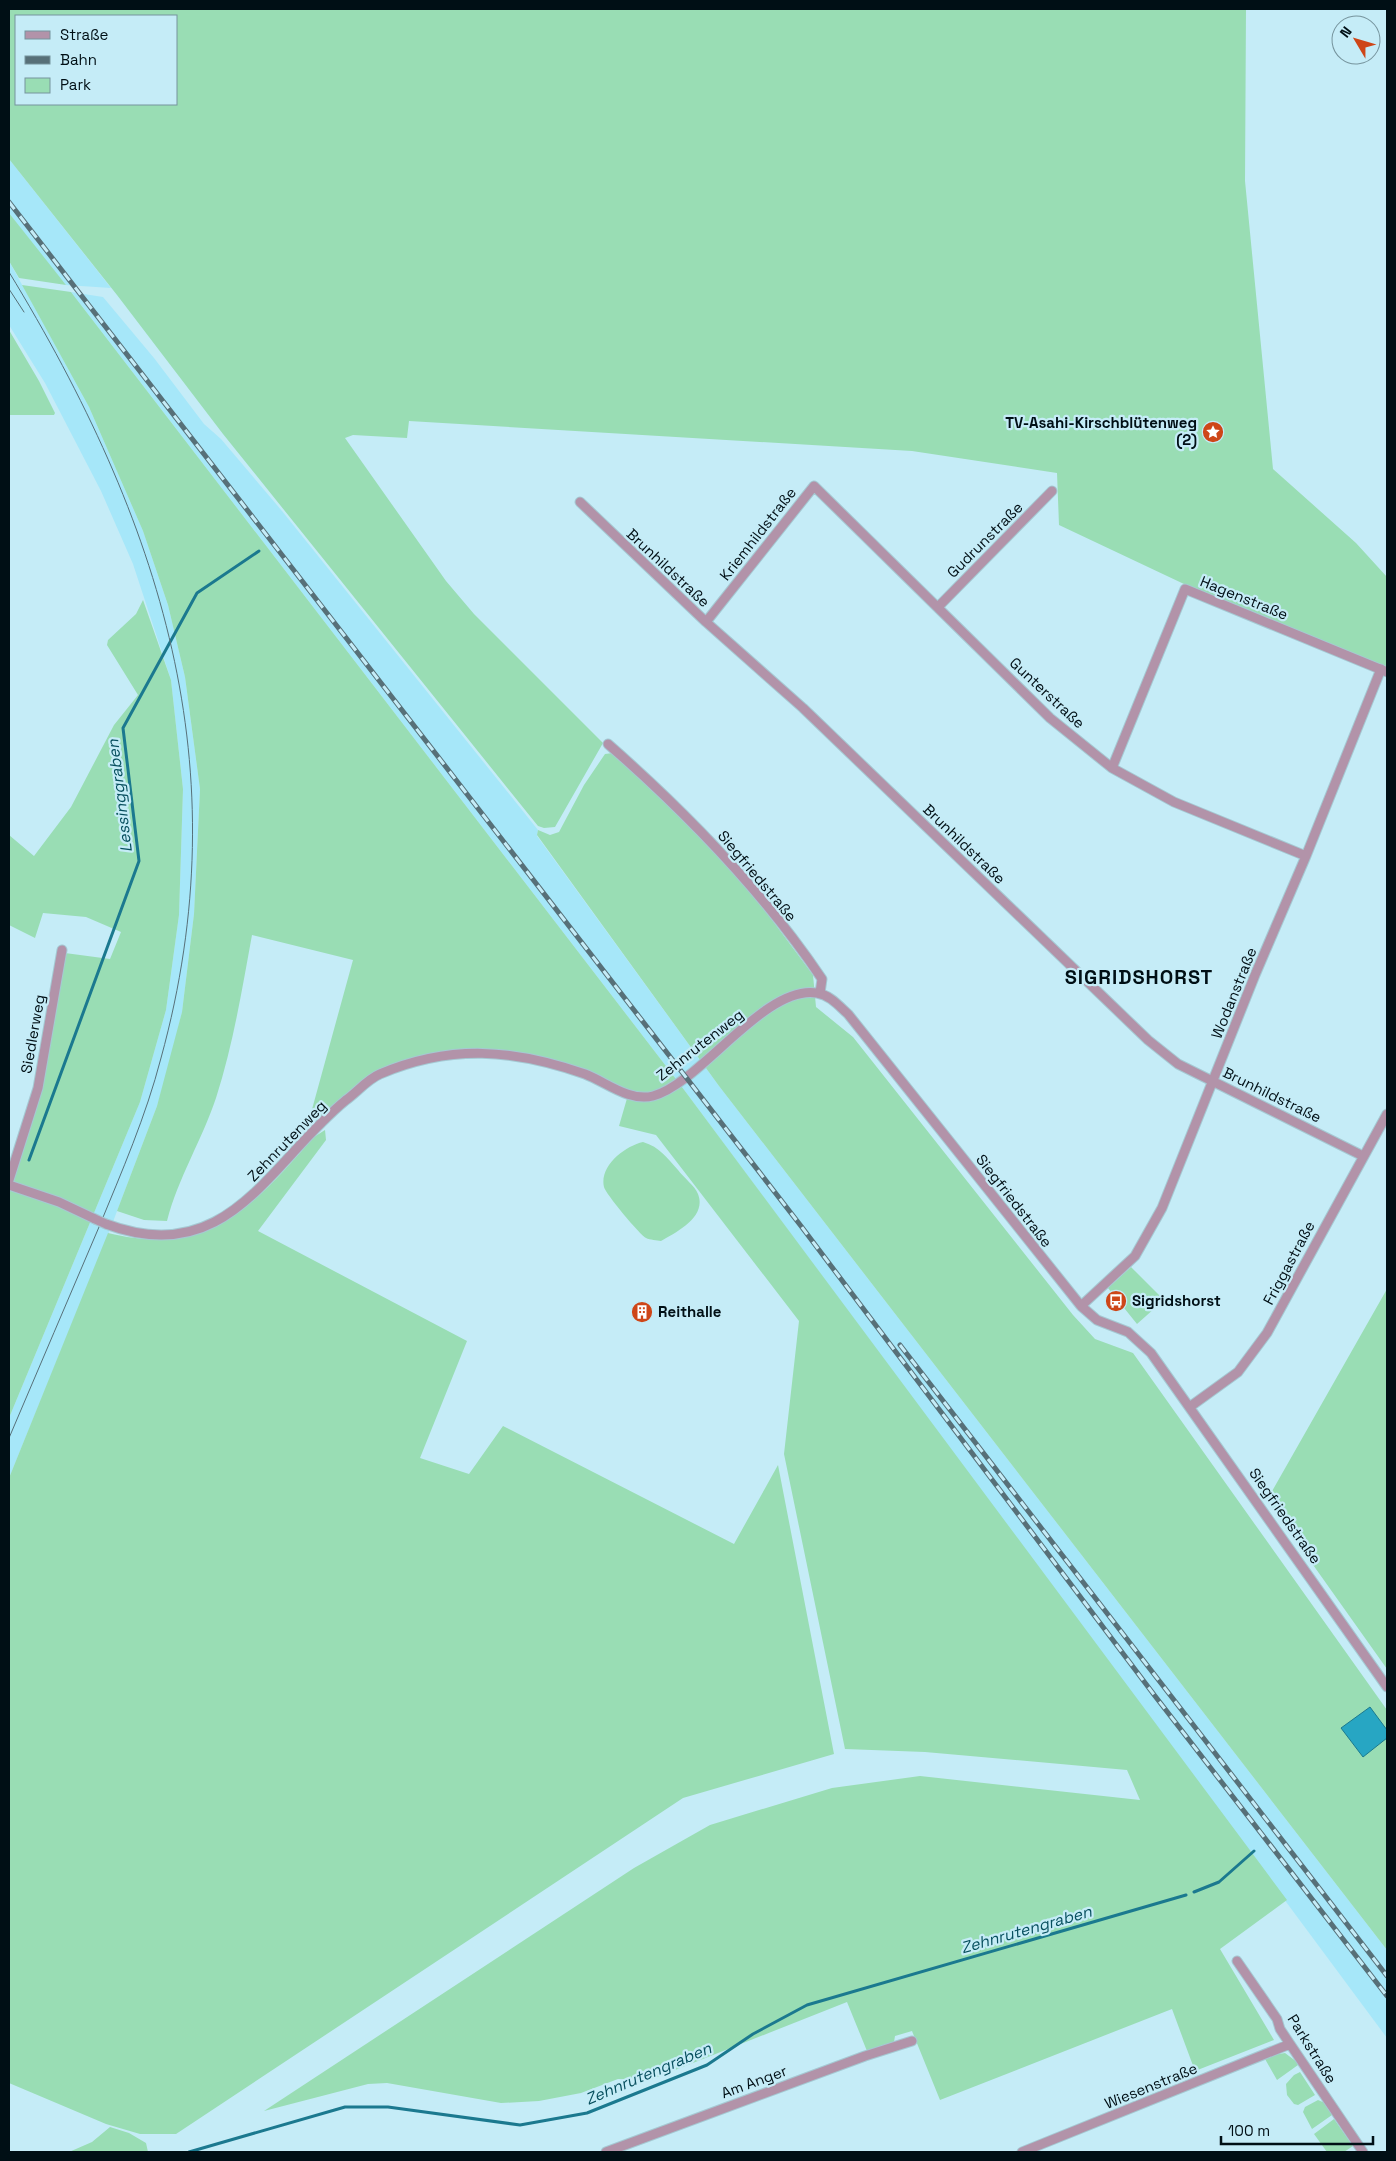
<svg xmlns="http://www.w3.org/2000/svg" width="1396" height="2161" viewBox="0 0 1396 2161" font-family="'Space Grotesk',sans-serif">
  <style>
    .built { fill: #a6e7f9 }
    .green { fill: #99ddb4; fill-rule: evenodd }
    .water { fill: #27a6c3; stroke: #1b798f }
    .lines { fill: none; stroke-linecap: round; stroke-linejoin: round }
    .stream { stroke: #1b798f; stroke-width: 3 }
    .street-casing { stroke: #a5c9d3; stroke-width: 11 }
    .street { stroke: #b293a9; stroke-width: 9 }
    .tram { stroke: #577078; stroke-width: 1 }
    .rail-casing { stroke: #577078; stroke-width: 5 }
    .rail { stroke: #c5ecf7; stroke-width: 3; stroke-dasharray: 9; stroke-linecap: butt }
    .street-bridge-casing { stroke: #a5c9d3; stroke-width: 11; stroke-linecap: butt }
    .street-bridge { stroke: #b293a9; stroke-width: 9 }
    .labels { text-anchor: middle; stroke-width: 4.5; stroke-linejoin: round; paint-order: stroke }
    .poi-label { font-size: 15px; font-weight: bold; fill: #000f15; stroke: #c5ecf7; text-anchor: start }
    .street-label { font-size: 15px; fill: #000f15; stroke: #c5ecf7 }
    .water-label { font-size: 16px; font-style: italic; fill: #074f5e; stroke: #c5ecf7 }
    .district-label { font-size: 20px; font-weight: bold; letter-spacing: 1px; fill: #000f15; stroke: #c5ecf7 }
  </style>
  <rect width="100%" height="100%" fill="#c5ecf7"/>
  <path class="built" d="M9 159 111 288 66 285 41 255 9 213Z
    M9 261 89 407 143 531 168 605 185 677 200 789 194 914 182 1012 169 1067 157 1106 103 1248 9 1478V1418L140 1102 166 1010 179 915 183 789 171 680 133 564 101 491 45 383 9 325Z
    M71 292 103 297 154 358 204 424 221 439 282 511 538 830 537 836 719 1086 1387 1950V2038L679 1083Z"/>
  <path class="green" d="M9 9H1246L1245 181 1273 469 1356 543 1387 577V667L1184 584 1059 525 1057 473 912 451 409 421 407 438 353 435 345 438 446 581 474 614 603 743 555 827 544 828 538 826 223 434 117 295 9 159ZM16 16H176V104H16Z
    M9 213 66 285 19 278 9 261Z
    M22 285 71 292 679 1083 1287 1900 1220 1949 1274 2040 1195 2071 1172 2009 940 2100 912 2031 895 2036 894 2042 867 2051 847 2002 650 2080 618 2079 581 2093 539 2101 501 2103 387 2083 368 2084 264 2111 634 1868 710 1825 832 1788 920 1776 1140 1800 1127 1770 925 1752 845 1749 784 1454 799 1321 656 1135 619 1126 628 1095 587 1075 481 1052 429 1058 378 1075 322 1120 311 1113 353 960 252 935C242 990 233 1045 216 1098 202 1140 178 1178 167 1221L144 1220 117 1211 157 1106 182 1012 194 914 200 789 185 677 168 605 143 531 89 407Z
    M9 330 39 381 55 413 54 415H9Z
    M143 600 171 680 183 789 179 915 166 1010 140 1102 9 1418V1192L15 1173 65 953 110 959 121 932 86 917 43 913 35 938 9 925V835L34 856 71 807 114 725 138 695 107 645 108 640 136 614Z
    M613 753 734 869 813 975 816 1007 853 1037 1073 1315 1095 1339 1133 1353 1387 1710V1950L719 1086 537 835 538 830 550 835 559 832 584 785 605 754Z
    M325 1130 326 1140 258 1231 467 1341 420 1458 469 1474 503 1426 734 1544 778 1465 834 1754 683 1798 176 2134H140L106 2124 9 2083V1478L108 1233C210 1258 253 1206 314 1137Z
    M643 1142C660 1147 667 1158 678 1170 683 1177 695 1186 698 1194 707 1217 677 1232 661 1241 657 1240 650 1240 646 1238 640 1235 605 1193 604 1187 599 1166 625 1146 643 1142Z
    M1131 1267 1164 1300 1137 1324 1108 1288Z
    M1387 1289V1669L1267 1500Z
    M1285 2053 1297 2062 1298 2065 1277 2080 1265 2059 1273 2055Z
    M1300 2072 1315 2095 1298 2105 1294 2104 1287 2095 1286 2084 1294 2075Z
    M1318 2100 1325 2103 1332 2115 1312 2129 1303 2112 1305 2107Z
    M1334 2119 1353 2146 1344 2152H1327L1314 2134Z
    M110 2127 129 2133 146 2143 148 2152H69L92 2142Z"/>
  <path class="water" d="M1370 1707 1387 1730V1738L1363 1757 1341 1728Z"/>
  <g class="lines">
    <path class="stream" d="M29 1160 139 861 123 728 197 593 259 551
      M1194 1892 1219 1882 1254 1851
      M189 2152 345 2107H388L520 2125 587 2113 707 2065 753 2034 807 2005 1186 1895"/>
    <g class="street-casing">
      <path id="street" d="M580 502 706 622 803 708 1148 1040 1178 1064 1363 1156
        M938 607 1052 491
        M706 622 814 486 1050 718 1112 768 1174 802 1306 856
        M608 744C688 814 762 890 822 979L820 993
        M1112 768 1185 589 1387 672
        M9 1180 38 1088 62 950
        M9 1185 59 1202 95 1219
        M106 1224C228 1270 269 1163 346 1100 357 1092 368 1079 380 1074 451 1044 513 1049 585 1074 606 1082 629 1102 653 1096 701 1083 765 984 817 993 830 995 839 1006 848 1014L1081 1306 1097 1320 1128 1332 1151 1353 1387 1687
        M1081 1306 1135 1256 1162 1208 1255 975 1306 856 1381 669
        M1191 1406 1238 1372 1267 1333 1387 1114
        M1237 1961 1277 2019 1280 2029 1290 2044 1363 2152
        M606 2152 865 2056 912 2041
        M1022 2152 1290 2044"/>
    </g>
    <use href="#street" class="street"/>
    <path class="tram" d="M9 272C161 522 241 767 161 1058 146 1116 122 1171 99 1227 69 1297 39 1368 9 1438
      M9 289 24 312"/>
    <g class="rail-casing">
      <path id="rail" d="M9 202 801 1226 1155 1696 1387 1996
        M900 1345 1387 1976"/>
    </g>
    <use href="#rail" class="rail"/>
    <g class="street-bridge-casing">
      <path id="street-bridge" d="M95 1219 106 1224"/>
    </g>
    <use href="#street-bridge" class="street-bridge"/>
  </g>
  <defs>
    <g id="sight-disc" transform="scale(1.125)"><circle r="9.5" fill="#ce4618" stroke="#c5ecf7"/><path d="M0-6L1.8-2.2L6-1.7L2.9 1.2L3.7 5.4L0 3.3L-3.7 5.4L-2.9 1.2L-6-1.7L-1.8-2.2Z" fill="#fff"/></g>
    <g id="bus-disc" transform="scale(1.125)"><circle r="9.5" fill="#ce4618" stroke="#c5ecf7"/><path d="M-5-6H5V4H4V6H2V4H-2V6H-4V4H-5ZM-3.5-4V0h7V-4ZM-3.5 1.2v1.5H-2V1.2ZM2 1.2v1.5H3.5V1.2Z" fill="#fff"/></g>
    <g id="building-disc" transform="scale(1.125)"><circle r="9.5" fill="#ce4618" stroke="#c5ecf7"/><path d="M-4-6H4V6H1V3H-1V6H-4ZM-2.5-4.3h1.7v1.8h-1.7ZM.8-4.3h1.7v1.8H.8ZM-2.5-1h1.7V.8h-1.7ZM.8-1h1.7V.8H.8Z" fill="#fff"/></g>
  </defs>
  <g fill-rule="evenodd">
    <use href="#sight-disc" x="1213" y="432"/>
    <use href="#bus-disc" x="1116" y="1301"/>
    <use href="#building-disc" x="642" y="1312"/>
  </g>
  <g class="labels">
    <g class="poi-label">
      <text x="1197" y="428" text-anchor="end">TV-Asahi-Kirschblütenweg<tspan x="1197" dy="17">(2)</tspan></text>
      <text x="1132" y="1306">Sigridshorst</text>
      <text x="658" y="1317">Reithalle</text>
    </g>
    <g class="street-label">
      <text transform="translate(758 534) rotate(-52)" y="5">Kriemhildstraße</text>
      <text transform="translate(985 540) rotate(-45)" y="5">Gudrunstraße</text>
      <text transform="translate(668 568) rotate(43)" y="5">Brunhildstraße</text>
      <text transform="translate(1244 598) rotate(22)" y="5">Hagenstraße</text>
      <text transform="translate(1047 693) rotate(43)" y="5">Gunterstraße</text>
      <text transform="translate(964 844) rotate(44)" y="5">Brunhildstraße</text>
      <text transform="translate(757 876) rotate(50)" y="5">Siegfriedstraße</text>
      <text transform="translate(1234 993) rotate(-68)" y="5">Wodanstraße</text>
      <text transform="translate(33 1034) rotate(-80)" y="5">Siedlerweg</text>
      <text transform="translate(700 1045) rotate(-38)" y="5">Zehnrutenweg</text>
      <text transform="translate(1272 1095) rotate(26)" y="5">Brunhildstraße</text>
      <text transform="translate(287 1141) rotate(-46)" y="5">Zehnrutenweg</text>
      <text transform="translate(1014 1201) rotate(52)" y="5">Siegfriedstraße</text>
      <text transform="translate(1289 1263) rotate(-62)" y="5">Friggastraße</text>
      <text transform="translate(1285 1516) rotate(55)" y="5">Siegfriedstraße</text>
      <text transform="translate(1312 2049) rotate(58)" y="5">Parkstraße</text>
      <text transform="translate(754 2082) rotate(-20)" y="5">Am Anger</text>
      <text transform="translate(1151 2086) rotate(-22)" y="5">Wiesenstraße</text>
    </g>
    <g class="water-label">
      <text transform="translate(119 796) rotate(-97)" y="6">Lessinggraben</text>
      <text transform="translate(1026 1929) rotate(-16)" y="6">Zehnrutengraben</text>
      <text transform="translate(648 2073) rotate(-23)" y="6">Zehnrutengraben</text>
    </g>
    <g class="district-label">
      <text x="1139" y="984">SIGRIDSHORST</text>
    </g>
  </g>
  <rect width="1396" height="2161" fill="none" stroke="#000f15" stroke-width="20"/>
  <rect x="15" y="15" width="162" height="90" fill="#c5ecf7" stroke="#76949d"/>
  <rect x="25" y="31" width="25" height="8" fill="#b293a9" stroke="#76949d"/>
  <text x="60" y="40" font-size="15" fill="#000f15">Straße</text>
  <rect x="25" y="56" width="25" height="8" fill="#577078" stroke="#76949d"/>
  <text x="60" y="65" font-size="15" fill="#000f15">Bahn</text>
  <rect x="25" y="78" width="25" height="15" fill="#99ddb4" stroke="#76949d"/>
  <text x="60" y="90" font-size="15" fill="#000f15">Park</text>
  <g transform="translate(1356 40) rotate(308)"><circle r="24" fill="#c5ecf7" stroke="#76949d"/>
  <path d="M0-4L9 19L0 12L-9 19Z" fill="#ce4618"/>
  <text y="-8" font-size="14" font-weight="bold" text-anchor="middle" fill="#000f15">N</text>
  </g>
  <path d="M1221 2136v8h152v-8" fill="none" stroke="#000f15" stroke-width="2.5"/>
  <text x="1228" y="2136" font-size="15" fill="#000f15" stroke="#c5ecf7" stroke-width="4" paint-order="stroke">100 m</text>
</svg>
